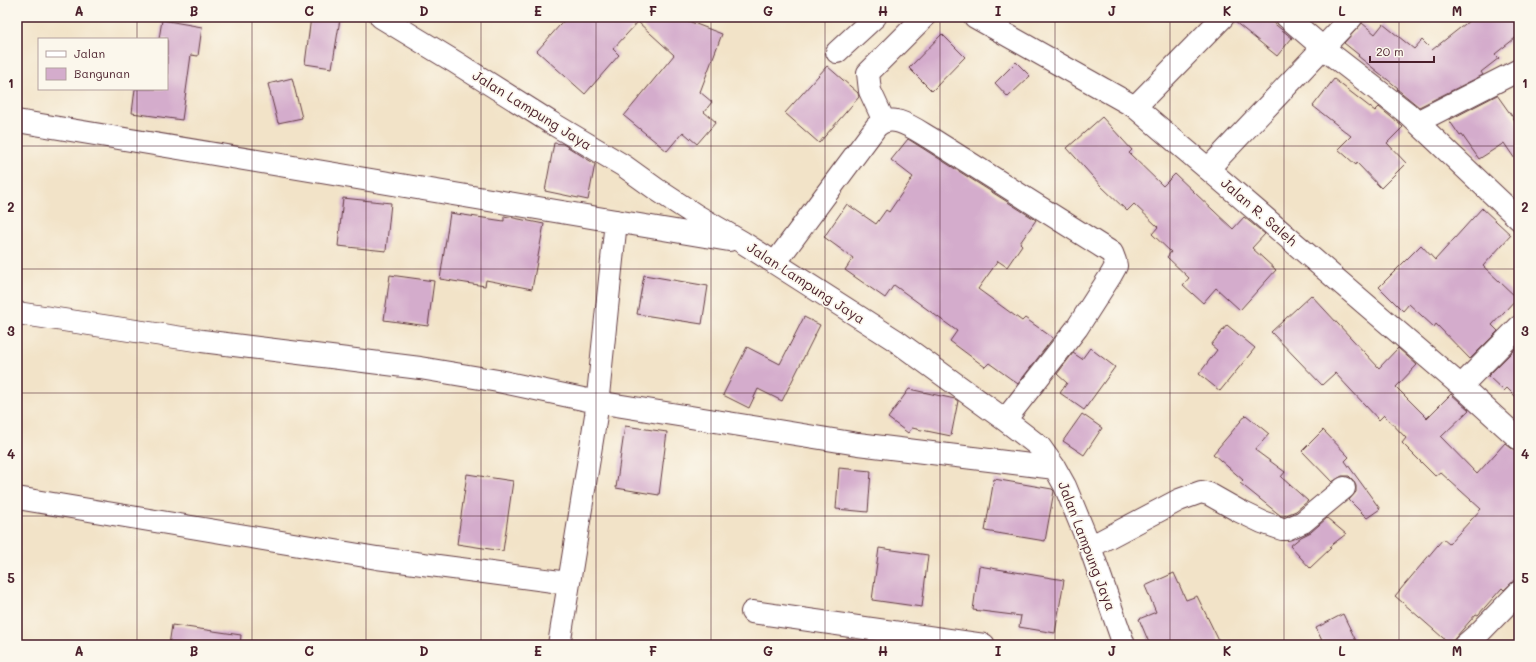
<svg xmlns="http://www.w3.org/2000/svg" width="1536" height="662" viewBox="0 0 1536 662" font-family="Mali,sans-serif">
  <style>
    .building { fill: #d4accc }
    .lines { fill: none; stroke-linecap: round; stroke-linejoin: round }
    .minor-casing { stroke: #633c43; stroke-width: 24 }
    .minor { stroke: #fff; stroke-width: 22 }
    .grid { fill: none; stroke: #4a1f2b; stroke-width: 1; stroke-opacity: 0.55 }
    .labels { text-anchor: middle; stroke-width: 3.5; stroke-linejoin: round; paint-order: stroke }
    .street-label { font-size: 14px; fill: #4a1f2b; stroke: #fbf7ec }
    .neatline { fill: none; stroke: #4a1f2b; stroke-width: 1.5 }
    .grid-label { font-size: 13px; text-anchor: middle; font-weight: bold; fill: #4a1f2b }
  </style>
  <rect width="100%" height="100%" fill="#fbf7ec"/>
  <filter id="ink" filterUnits="userSpaceOnUse"><feTurbulence type="fractalNoise" baseFrequency=".025" numOctaves="2"/><feDisplacementMap in="SourceGraphic" scale="8" xChannelSelector="R" yChannelSelector="G"/><feConvolveMatrix kernelMatrix="1 2 1 2 8 2 1 2 1" color-interpolation-filters="sRGB"/></filter>
  <filter id="wash" filterUnits="userSpaceOnUse"><feTurbulence type="fractalNoise" baseFrequency=".012" numOctaves="4" result="noise"/><feDisplacementMap in="SourceGraphic" scale="16" xChannelSelector="R" yChannelSelector="G"/><feGaussianBlur stdDeviation="0.9" result="paint"/><feColorMatrix in="noise" values="0 0 0 0 0 0 0 0 0 0 0 0 0 0 0 0 0 1.4 0 .05"/><feComposite in="paint" operator="in"/></filter>
  <g filter="url(#wash)">
    <rect width="100%" height="100%" fill="#f2e3c8"/>
    <g id="blocks">
      <path class="building" d="M311 17 340 19 332 68 305 64Z
        M567 17H678L722 34 700 92 712 102 704 112 716 122 697 144 683 132 667 151 624 116 674 55 638 22 613 49 619 55 585 94 537 51Z
        M1235 17H1266L1292 38 1277 56 1234 21Z
        M1474 17H1519V35L1495 54 1499 58 1481 72 1483 75 1419 107 1397 89 1398 88 1358 56 1359 55 1344 43 1362 23 1375 34 1383 24 1414 49 1422 40 1432 50Z
        M162 20 202 27 198 56 191 55 182 120 132 113 135 89H167V39H159Z
        M942 34 965 57 932 91 909 68Z
        M1016 62 1030 76 1008 97 995 83Z
        M827 66 858 93 859 97 819 143 785 113Z
        M292 78 302 118 278 123 268 84Z
        M1334 79 1375 111 1379 107 1403 127 1387 143 1406 163 1381 188 1357 163 1356 165 1338 149 1351 136 1313 106Z
        M1497 95 1519 126V165L1504 143 1479 159 1462 135 1460 136 1449 120Z
        M1102 117 1132 150 1129 153 1163 186 1175 174 1233 229 1244 217 1265 234 1252 248 1276 270 1240 310 1216 288 1203 303 1183 285 1189 278 1167 257 1171 252 1152 234 1158 227 1134 204 1127 211 1101 186 1067 148Z
        M908 139 1036 220 1020 243 1022 245 1007 267 998 261 978 289 1022 321 1025 318 1053 338 1018 384 989 363 985 367 950 341 957 331 894 285 885 298 845 270 853 258 824 237 847 204 876 224 886 210 889 212 913 177 891 160Z
        M554 143 563 144 595 164 588 200 545 191Z
        M343 198 391 203 386 251 338 246Z
        M1482 208 1511 235 1483 266 1517 298 1492 325 1498 331 1470 359 1436 324 1434 327 1409 304 1403 311 1379 287 1421 245 1435 260Z
        M450 213 504 221V216L544 224 532 289 486 280 485 286 440 279Z
        M390 275 434 281 428 326 384 320Z
        M644 275 708 286 702 324 637 314Z
        M1311 295 1379 368 1398 348 1417 365 1396 387 1427 418 1451 394 1469 410 1441 437 1477 474 1505 443 1511 448 1519 452V576L1504 590 1502 588 1478 615 1476 614 1450 644 1395 596 1443 539 1449 544 1481 509 1440 472 1435 476 1402 443 1406 438 1384 415 1379 420 1335 373 1322 385 1271 332Z
        M804 317 820 325 782 401 758 389 749 408 723 395 747 347 780 364Z
        M1227 325 1255 348 1220 391 1199 374 1217 350 1211 345Z
        M1090 348 1115 367 1084 410 1060 393 1067 383 1057 374 1073 353 1082 359Z
        M1516 348 1519 351V400L1507 388 1504 391 1488 376Z
        M909 389 955 399 958 401 951 436 912 428 908 433 888 418Z
        M1082 414 1102 428 1084 455 1063 441Z
        M1246 415 1269 434 1255 450 1285 472 1281 477 1308 501 1296 511 1284 516H1281L1240 483 1243 480 1213 454Z
        M625 426 667 432 659 495 616 488Z
        M1323 430 1349 457 1345 461 1380 509 1367 518 1349 500 1356 492V486L1353 480 1349 476H1342L1332 482 1302 451Z
        M839 468 871 471 868 512 836 509Z
        M467 474 513 481 503 551 457 544Z
        M994 479 1052 489 1054 491 1045 541 985 531Z
        M1327 518 1346 534 1329 547 1331 548 1310 568 1290 546 1301 537 1311 532Z
        M879 548 928 555 922 607 872 600Z
        M979 566 1064 580 1055 633 1019 627 1021 616 973 610Z
        M1174 573 1186 600 1197 596 1221 645H1150L1139 619 1156 612 1145 586Z
        M1343 614 1358 645H1324L1316 628Z
        M172 625 241 635 240 645H169Z"/>
    </g>
  </g>
  <g filter="url(#ink)">
    <use href="#blocks" fill-opacity="0" stroke="#633c43" stroke-width="1"/>
    <g class="lines">
      <g class="minor-casing">
        <path id="minor" d="M381 17 455 62 550 122 624 166 656 189 694 214 742 242 895 340 1005 420 1040 447 1055 468 1065 486 1090 547 1124 645
          M975 17 1135 107 1208 169 1461 386 1519 439
          M1287 17 1323 48 1407 113 1519 219
          M837 52 875 17
          M1135 107 1223 17
          M17 121 729 240
          M884 121 870 91 868 73 924 17
          M1417 122 1519 70
          M1208 169 1352 17
          M775 263 876 127C891 110 916 130 930 138L1112 253 1115 261 1116 266 1111 275 1077 328 1005 420
          M17 313 202 341 420 368 498 381 597 402 858 444 1055 468
          M1461 386 1519 327
          M17 498 377 558 568 583
          M1090 547 1179 500 1201 492 1209 494 1239 511 1262 522 1282 529H1287L1303 522 1344 488
          M752 612 984 645
          M559 645 596 415 616 221
          M1465 645 1480 632 1519 592"/>
      </g>
      <use href="#minor" class="minor"/>
    </g>
  </g>
  <path class="grid" d="M137 17V39M252 17V645M366 17V645M481 17V645M596 17V645M711 17V645M825 17V645M940 17V645M1055 17V645M1170 17V645M1284 17V645M1399 17V645M137 89V645M17 146H1519M17 269H1519M17 393H1519M17 516H1519"/>
  <g class="labels">
    <g class="street-label">
      <text transform="translate(532 110) rotate(32)" y="5">Jalan Lampung Jaya</text>
      <text transform="translate(1259 212) rotate(41)" y="5">Jalan R. Saleh</text>
      <text transform="translate(806 283) rotate(33)" y="5">Jalan Lampung Jaya</text>
      <text transform="translate(1087 546) rotate(69)" y="5">Jalan Lampung Jaya</text>
    </g>
  </g>
  <rect width="1536" height="662" fill="none" stroke="#fbf7ec" stroke-width="44"/>
  <rect x="38" y="38" width="130" height="52" fill="#fbf7ec" stroke="#b4a19f"/>
  <rect x="46" y="51" width="20" height="6" fill="#ffffff" stroke="#b4a19f"/>
  <text x="74" y="58" font-size="12" fill="#4a1f2b">Jalan</text>
  <rect x="46" y="68" width="20" height="12" fill="#d4accc" stroke="#b4a19f"/>
  <text x="74" y="78" font-size="12" fill="#4a1f2b">Bangunan</text>
  <path d="M1370 56v6h64v-6" fill="none" stroke="#4a1f2b" stroke-width="2"/>
  <text x="1376" y="56" font-size="12" fill="#4a1f2b" stroke="#fbf7ec" stroke-width="3" paint-order="stroke">20 m</text>
  <rect x="22" y="22" width="1492" height="618" class="neatline"/>
  <g class="grid-label">
    <text x="79" y="16">A</text>
    <text x="194" y="16">B</text>
    <text x="309" y="16">C</text>
    <text x="424" y="16">D</text>
    <text x="538" y="16">E</text>
    <text x="653" y="16">F</text>
    <text x="768" y="16">G</text>
    <text x="883" y="16">H</text>
    <text x="998" y="16">I</text>
    <text x="1112" y="16">J</text>
    <text x="1227" y="16">K</text>
    <text x="1342" y="16">L</text>
    <text x="1457" y="16">M</text>
    <text x="11" y="88">1</text>
    <text x="1525" y="88">1</text>
    <text x="11" y="212">2</text>
    <text x="1525" y="212">2</text>
    <text x="11" y="336">3</text>
    <text x="1525" y="336">3</text>
    <text x="11" y="459">4</text>
    <text x="1525" y="459">4</text>
    <text x="11" y="583">5</text>
    <text x="1525" y="583">5</text>
    <text x="79" y="656">A</text>
    <text x="194" y="656">B</text>
    <text x="309" y="656">C</text>
    <text x="424" y="656">D</text>
    <text x="538" y="656">E</text>
    <text x="653" y="656">F</text>
    <text x="768" y="656">G</text>
    <text x="883" y="656">H</text>
    <text x="998" y="656">I</text>
    <text x="1112" y="656">J</text>
    <text x="1227" y="656">K</text>
    <text x="1342" y="656">L</text>
    <text x="1457" y="656">M</text>
  </g>
</svg>
